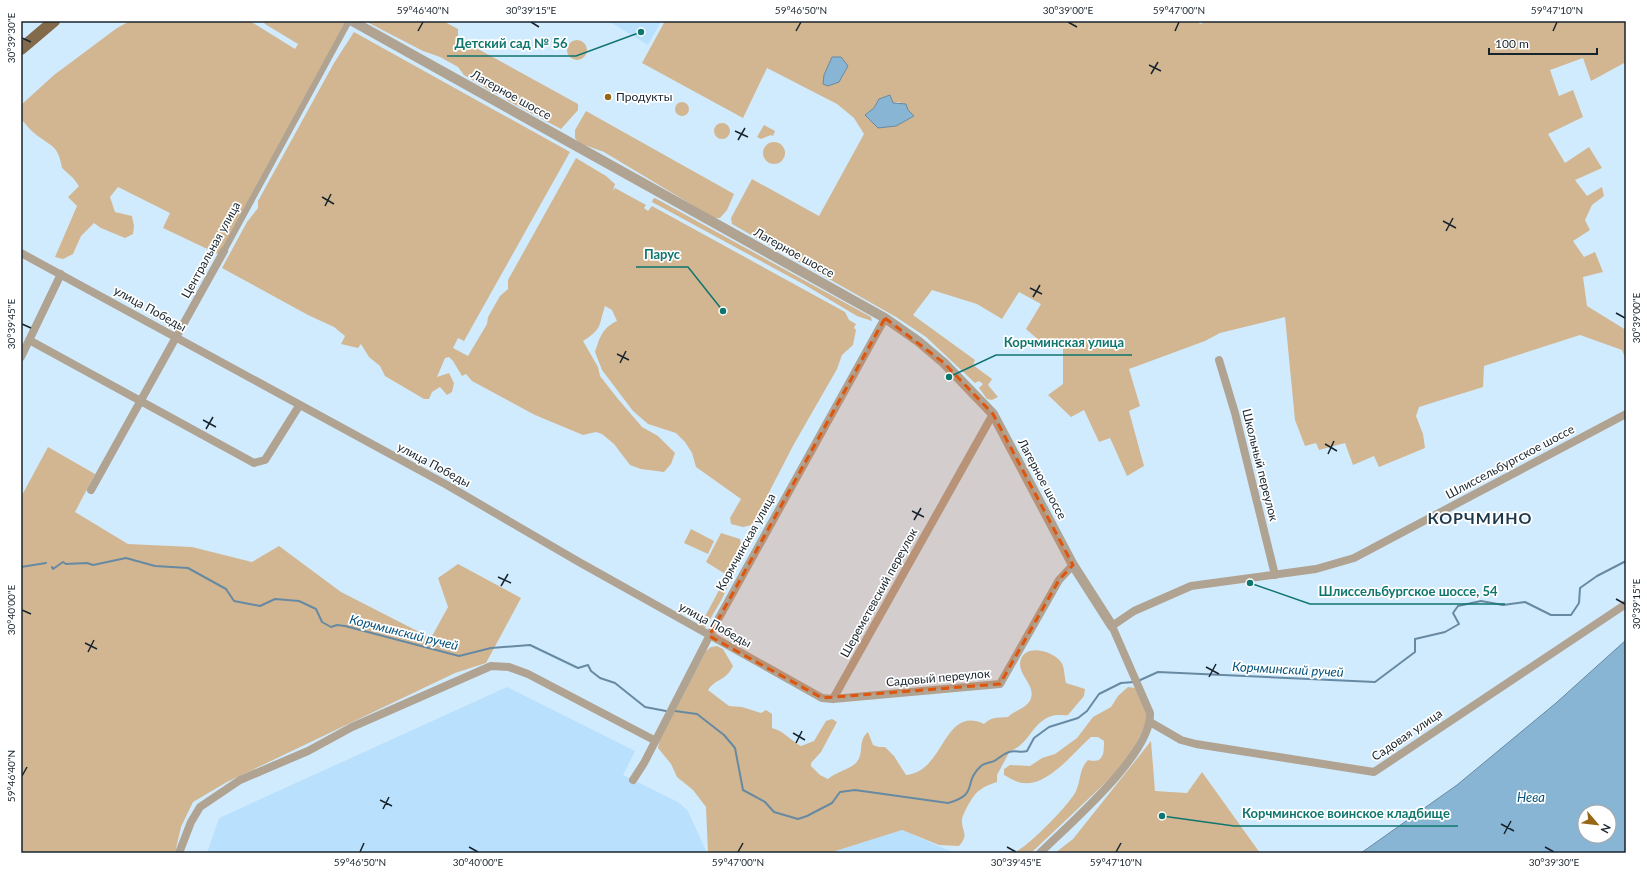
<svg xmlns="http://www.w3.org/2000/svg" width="1647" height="874" viewBox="0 0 1647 874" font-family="Lato,sans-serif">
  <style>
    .built { fill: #b9e0fc }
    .green { fill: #d2b691; fill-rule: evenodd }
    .water { fill: #89b5d4; stroke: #678aa2; fill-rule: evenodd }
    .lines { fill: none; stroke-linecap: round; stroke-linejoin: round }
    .stream { stroke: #678aa2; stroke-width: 2 }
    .pedestrian { stroke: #b0a392; stroke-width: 6 }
    .minor { stroke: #b0a392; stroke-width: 8 }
    .tertiary { stroke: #b0a392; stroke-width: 10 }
    .primary { stroke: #826a4a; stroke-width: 12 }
    .marked { fill: #de560e; fill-opacity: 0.2; stroke: #de560e; stroke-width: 3; stroke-dasharray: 8 5; stroke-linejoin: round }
    .ticks { fill: none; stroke: #18242d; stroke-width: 1.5 }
    .poi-dot { fill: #976718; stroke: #fff; stroke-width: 1.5 }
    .labels { text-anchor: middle; stroke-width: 3.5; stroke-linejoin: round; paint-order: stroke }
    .street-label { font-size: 12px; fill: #18242d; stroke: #fff }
    .poi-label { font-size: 12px; fill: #18242d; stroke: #fff; text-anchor: start }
    .water-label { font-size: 13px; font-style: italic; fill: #08547d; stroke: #fff }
    .district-label { font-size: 16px; font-weight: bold; letter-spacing: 1px; fill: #1c374a; stroke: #fff }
    .leader { fill: none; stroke: #0f766e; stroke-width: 1.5 }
    .callout-dot { fill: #0f766e; stroke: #fff; stroke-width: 1.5 }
    .callout-label { font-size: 13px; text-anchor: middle; font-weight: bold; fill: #0f766e; stroke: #fff; stroke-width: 3.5; stroke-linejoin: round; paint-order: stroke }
    .neatline { fill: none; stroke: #18242d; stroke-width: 1.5 }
    .ticks-label { font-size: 10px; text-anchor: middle; fill: #18242d }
  </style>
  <rect width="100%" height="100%" fill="#d1ebfe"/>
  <path class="built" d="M608 21H661L648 45Z
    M507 687 635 751 623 775 678 802 688 811 707 853H207L219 818Z
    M902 830 955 853H829L842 848Z"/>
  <path class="green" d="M130 21H250L295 49 298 44 265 24 263 21H342L346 23 220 255 163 228 170 213 118 187 110 197 115 212 132 216 134 226 133 234 125 238 101 228 94 223 81 236 73 254 63 259 55 257 77 206 68 197 79 186 73 178 62 168C58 144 51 147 34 133 29 129 25 123 21 119V105L54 75 117 28Z
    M365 21H443L458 29V38L578 104V110L561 129 510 102 502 96 492 92 464 75 458 67 440 57 423 51Z
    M665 21H1198L1200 24 1207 21H1626V62L1591 81 1583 58 1550 70 1559 96 1573 90 1583 117 1548 134 1565 163 1589 147 1602 168 1575 180 1587 196 1602 187 1604 196 1592 205 1585 220 1590 230 1573 241 1584 257 1595 252 1603 272 1583 277 1587 306 1626 330V360L1622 350 1580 335 1484 366 1483 387 1419 407 1416 416 1423 434 1425 448 1379 467 1374 456 1353 465 1345 443 1319 450 1316 443 1305 446 1295 420 1285 317 1220 333 1205 341 1129 369 1140 406 1129 411 1144 466 1127 476 1110 438 1099 442 1084 410 1071 417 1048 395 1063 384V348L1049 349 1026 329 1041 304 1019 292 1002 319 977 304 932 290 913 315 975 360 973 365 992 379 988 385 998 397 992 400 987 399 979 388 983 384 979 381 975 383 926 337 896 317 732 224 731 218 752 179 819 216 864 134 854 118 837 104 767 68 743 118 642 63ZM899 102 914 116 896 126 865 115 874 108Z
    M354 32 570 152 464 341 458 338 453 348 468 356 487 324 488 317 500 296 508 289V280L576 158 606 176 615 184 613 191 615 188 646 205 644 208 648 211 652 206 845 312 849 320 856 324 854 328 856 330 853 345 842 355 837 369 794 444 752 525 743 527 731 524 730 518 741 499 696 467 692 453 685 442 676 433 648 424 633 411 602 370 595 352C600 337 602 328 617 321L612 310 605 306C598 327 603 328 583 341L598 367 600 376 618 399 642 427 658 436 675 453 671 464 664 472 641 469 630 465 614 444 602 434 596 432 583 435 535 415 472 381 466 374 462 376 453 361 449 357 445 358 437 377 449 373 454 383 452 392 447 395 440 387 432 392 429 399H424L385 376 380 366 369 357 361 344 358 348 341 344 345 336 334 327 308 315 222 268 247 222 258 208V201L334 63Z
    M567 50a10 10 0 1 1 20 0a10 10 0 1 1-20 0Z
    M675 109a7 7 0 1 1 14 0a7 7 0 1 1-14 0Z
    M586 111 734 194 727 210 720 218H714L604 152 579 143 575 138V130Z
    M714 131a8 8 0 1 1 16 0a8 8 0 1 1-16 0Z
    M764 125 775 131 773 136 771 135 761 139 757 137Z
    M763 153a11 11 0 1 1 22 0a11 11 0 1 1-22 0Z
    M655 198 871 317 872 321 857 316 805 285 652 202 653 199Z
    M48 447 95 474 75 512 128 544 192 547 252 562 279 546 341 592 431 638 448 607 438 578 458 564 521 598 486 663 455 673 227 782 193 802 181 827 175 853H21V497Z
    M691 529 714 541 708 554 684 543Z
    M721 533 740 539 741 545 727 569 733 575 722 599 705 628 700 626 727 575 706 562Z
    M717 646 723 649 733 666C725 682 716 678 708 690L729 706 742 707 761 713 766 710 772 714V728C784 731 790 740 801 746L814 741 826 721 832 719 837 722 821 752 811 763V766L820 775 828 779C836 772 848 770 856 763 865 753 857 741 868 732L873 745 879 747H885L894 756 906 775C945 772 943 705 984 724 992 716 998 718 1008 717 1015 710 1028 708 1031 698 1035 686 1020 676 1020 664 1021 642 1053 650 1061 662 1065 668 1064 676 1066 683L1085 689 1084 696 1068 715C1063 716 1057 714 1052 716 1033 721 1028 746 1010 751L997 775V782C991 784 985 786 980 790 973 794 964 812 962 819 961 831 970 834 959 846L939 845 902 830 829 853H708L706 807 693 790 677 777 671 764 658 748C660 736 666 719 675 711L706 651 711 647Z
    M1128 687 1135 688 1147 712 1145 726 1132 751 1120 769 1031 853H1013C1025 850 1071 803 1076 791 1081 780 1079 769 1088 760 1104 764 1104 753 1104 741L1098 737H1091C1074 752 1048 786 1024 783 1017 783 1010 778 1004 775V769L1010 765 1030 766 1042 758 1055 754 1077 738 1093 717 1111 707 1118 696Z
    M1151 741 1155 791 1187 793 1202 772 1260 853H1055L1073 839Z"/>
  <path class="water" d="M832 57H841L848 66 839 82 828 86 823 84 824 75Z
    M890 95 893 103 906 104 908 110 914 116 896 126 878 128 865 115 874 108 879 99Z
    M1626 640V853H1361L1457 785 1556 703ZM1585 812H1609V836H1585Z"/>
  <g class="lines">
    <path class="stream" d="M21 567 46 563
      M52 567 53 569 63 562 66 564 87 563 93 565 126 558 155 566 188 568 226 589 234 601 260 606 275 599 299 601 316 609 322 622 331 627 337 625 345 626 459 656 491 648 530 645 578 668 588 665 591 671 600 678 615 683 645 707 666 711
      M1138 681 1158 672 1375 682 1415 652V639L1445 632 1459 624 1453 613 1458 606 1481 601 1503 605 1525 602 1551 615H1571L1579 603 1580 588 1597 576 1626 561
      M675 711 697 714 724 735 735 748 743 790 765 802 774 812 798 819 807 816 832 803 840 792 855 790 948 803C980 794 962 783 981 766 985 762 992 763 996 760 1000 757 1003 754 1009 752 1015 750 1021 753 1027 751L1034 738 1049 727 1078 718 1087 711 1099 694 1121 683 1134 682"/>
    <path class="pedestrian" d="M224 251 349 21"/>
    <path class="minor" d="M21 253 447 485 579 562 822 698 833 699 1000 684 1059 580 1073 565
      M29 340 254 463 265 460 299 406
      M21 357 61 274
      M1219 360 1235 413 1275 575
      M91 490 224 251
      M833 699 993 414
      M1150 722 1181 740 1196 744 1374 772 1626 604
      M633 780 644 763 715 625 885 318
      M179 853 191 822 200 807 240 780 308 751 352 727 491 666 509 667 528 674 654 740
      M1040 853C1069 824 1152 754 1150 713L1112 626 1134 611 1191 586 1316 569 1354 558 1626 414"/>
    <path class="tertiary" d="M352 21 885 318 918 341 944 363 993 414 1073 565 1112 626"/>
    <path class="primary" d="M21 49 54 21"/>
  </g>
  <path class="marked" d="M885 318 944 363 993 414 1073 565 1059 580 1000 684 822 698 709 636Z"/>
  <path class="ticks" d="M531 22 539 27M1068 22 1077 27M418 31 423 22M796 31 801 22M1175 31 1179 22M1553 31 1557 22M22 38 31 42M1149 65 1161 71M1151 74 1158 62M735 131 748 137M738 140 745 128M322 197 334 204M325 206 331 194M1443 221 1456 228M1446 231 1453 218M1030 288 1042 294M1033 297 1040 285M1616 313 1625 318M22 324 31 328M617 354 629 360M620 363 626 351M203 420 216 427M206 429 213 417M1325 444 1337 451M1328 454 1334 441M912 511 924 517M914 520 921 508M498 577 511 583M501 586 508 574M1616 599 1625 604M22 610 31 614M85 643 97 649M88 652 94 640M1206 667 1219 674M1209 677 1216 664M793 733 805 740M796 743 802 731M22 776 27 767M380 800 392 806M383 809 389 797M1501 824 1514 831M1504 834 1511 821M469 847 478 852M1007 847 1016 852M1545 847 1554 852M360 852 364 843M738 852 743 843M1116 852 1121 843"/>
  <circle class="poi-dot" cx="608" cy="97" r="4"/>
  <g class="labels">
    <g class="street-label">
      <text transform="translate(511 95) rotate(29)" y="4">Лагерное шоссе</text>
      <text transform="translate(211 250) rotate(-61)" y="4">Центральная улица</text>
      <text transform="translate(794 253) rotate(29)" y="4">Лагерное шоссе</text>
      <text transform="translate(150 309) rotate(29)" y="4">улица Победы</text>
      <text transform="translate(1510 462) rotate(-28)" y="4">Шлиссельбургское шоссе</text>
      <text transform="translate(434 465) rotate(28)" y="4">улица Победы</text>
      <text transform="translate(1260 465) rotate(76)" y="4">Школьный переулок</text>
      <text transform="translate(1042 479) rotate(62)" y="4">Лагерное шоссе</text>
      <text transform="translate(746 542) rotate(-61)" y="4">Кормчинская улица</text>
      <text transform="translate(879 593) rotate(-61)" y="4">Шереметевский переулок</text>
      <text transform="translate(715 625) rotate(29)" y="4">улица Победы</text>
      <text transform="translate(938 678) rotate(-5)" y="4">Садовый переулок</text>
      <text transform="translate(1407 735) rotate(-34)" y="4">Садовая улица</text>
    </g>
    <g class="poi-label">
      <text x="616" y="101">Продукты</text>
    </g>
    <g class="water-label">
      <text transform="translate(404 632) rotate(14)" y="5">Корчминский ручей</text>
      <text transform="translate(1288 669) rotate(3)" y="5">Корчминский ручей</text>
      <text x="1531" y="802">Нева</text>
    </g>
    <g class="district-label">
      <text x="1480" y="524">КОРЧМИНО</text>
    </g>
  </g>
  <path class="leader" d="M641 32L576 56H447M723 311L688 267H636M949 377L996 355H1132M1250 583L1310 604H1505M1162 816L1234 826H1458"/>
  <g class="callout-dot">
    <circle cx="641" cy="32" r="4"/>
    <circle cx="723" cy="311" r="4"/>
    <circle cx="949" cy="377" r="4"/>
    <circle cx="1250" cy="583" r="4"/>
    <circle cx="1162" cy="816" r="4"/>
  </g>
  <g class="callout-label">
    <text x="511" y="48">Детский сад № 56</text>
    <text x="662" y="259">Парус</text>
    <text x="1064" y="347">Корчминская улица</text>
    <text x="1408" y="596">Шлиссельбургское шоссе, 54</text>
    <text x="1346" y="818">Корчминское воинское кладбище</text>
  </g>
  <rect width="1647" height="874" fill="none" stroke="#ffffff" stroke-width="44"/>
  <g transform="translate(1597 824) rotate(118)"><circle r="19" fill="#ffffff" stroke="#a3a7ab"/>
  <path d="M0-3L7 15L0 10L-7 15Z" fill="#976718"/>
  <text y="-6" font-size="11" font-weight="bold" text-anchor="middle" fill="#18242d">N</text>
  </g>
  <path d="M1489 48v6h108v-6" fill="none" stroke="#18242d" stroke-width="2"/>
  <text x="1495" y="48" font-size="12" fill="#18242d" stroke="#ffffff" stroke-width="3" paint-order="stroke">100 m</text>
  <rect x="22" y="22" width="1603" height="830" class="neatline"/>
  <g class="ticks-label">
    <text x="423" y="14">59°46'40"N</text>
    <text x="531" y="14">30°39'15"E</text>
    <text x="801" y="14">59°46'50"N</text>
    <text x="1068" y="14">30°39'00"E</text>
    <text x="1179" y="14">59°47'00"N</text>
    <text x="1557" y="14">59°47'10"N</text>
    <text transform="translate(11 38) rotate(-90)" y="4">30°39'30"E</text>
    <text transform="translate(1636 318) rotate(-90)" y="4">30°39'00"E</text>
    <text transform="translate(11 324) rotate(-90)" y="4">30°39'45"E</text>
    <text transform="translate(1636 604) rotate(-90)" y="4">30°39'15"E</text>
    <text transform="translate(11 610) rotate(-90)" y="4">30°40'00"E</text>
    <text transform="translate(11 776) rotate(-90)" y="4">59°46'40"N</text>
    <text x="360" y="866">59°46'50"N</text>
    <text x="478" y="866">30°40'00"E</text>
    <text x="738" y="866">59°47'00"N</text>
    <text x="1016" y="866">30°39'45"E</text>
    <text x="1116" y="866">59°47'10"N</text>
    <text x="1554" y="866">30°39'30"E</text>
  </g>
</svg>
